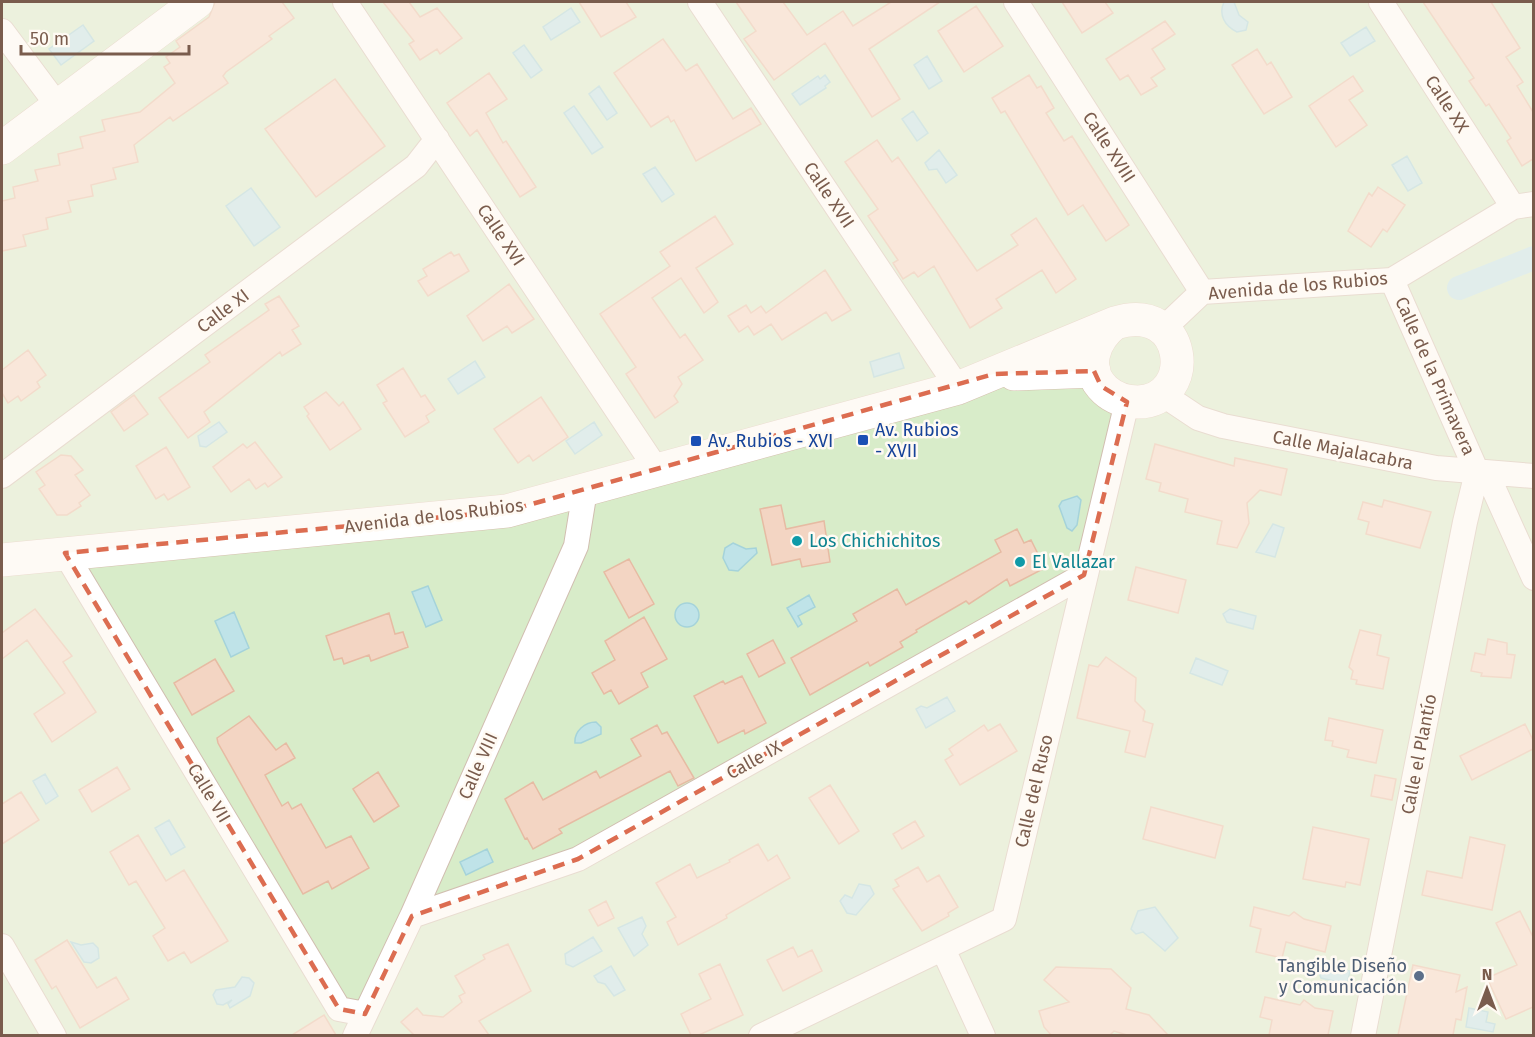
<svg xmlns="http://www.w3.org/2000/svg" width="1535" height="1037" viewBox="0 0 1535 1037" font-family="'Fira Sans',sans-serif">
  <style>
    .green { fill: #d8ecc9 }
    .water { fill: #bfe3e8; stroke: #a5d3da; stroke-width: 1.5 }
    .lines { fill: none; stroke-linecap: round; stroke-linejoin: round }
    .canal { stroke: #bfe3e8; stroke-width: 24 }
    .building { fill: #f3d5c3; stroke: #e6bba3; stroke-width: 1.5 }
    .street-casing { stroke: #d1beb0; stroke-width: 26 }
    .secondary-casing { stroke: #d6c0b0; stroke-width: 34 }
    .street { stroke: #fff; stroke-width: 24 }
    .secondary { stroke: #fff; stroke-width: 33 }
    .marked { fill: none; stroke: #dc6d51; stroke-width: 4.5; stroke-dasharray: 12 8; stroke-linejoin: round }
    .transit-dot { fill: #1a4fb4; stroke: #fffaf3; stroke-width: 2 }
    .culture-dot { fill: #0f9aa8; stroke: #fffaf3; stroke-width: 2 }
    .service-dot { fill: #5c6f8a; stroke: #fffaf3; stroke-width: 2 }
    .labels { text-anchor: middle; stroke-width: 5; stroke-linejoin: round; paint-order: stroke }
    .street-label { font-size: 18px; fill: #7a5c4d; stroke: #fffaf3 }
    .transit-label { font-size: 18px; fill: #164399; stroke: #fffaf3; text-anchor: start }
    .culture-label { font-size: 18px; fill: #0d838f; stroke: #fffaf3; text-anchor: start }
    .service-label { font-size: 18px; fill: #4e5e75; stroke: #fffaf3; text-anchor: end }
  </style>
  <rect width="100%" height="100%" fill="#fdf6ec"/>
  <path class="green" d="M2 2H1533V1035H2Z"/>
  <path class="water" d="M1224 2H1234L1239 15 1248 22 1246 30 1237 32C1225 26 1218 15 1224 2Z
    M571 8 580 22 551 40 543 27Z
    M83 25 94 41 61 65 49 49Z
    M1366 27 1375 41 1350 56 1341 43Z
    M524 45 542 70 531 78 513 53Z
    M927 56 942 81 929 89 914 65Z
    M825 75 830 82 825 86 826 88 800 105 792 94 818 76 820 79Z
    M599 86 617 113 607 120 589 94Z
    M574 106 603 147 592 154 564 113Z
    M913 111 928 133 917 141 902 119Z
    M939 150 957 175 946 183 937 169 929 170 925 163Z
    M1407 156 1422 183 1408 191 1392 165Z
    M655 167 674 194 662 202 643 174Z
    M251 188 280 227 254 246 226 206Z
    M899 353 904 368 874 377 870 362Z
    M475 361 485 377 458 394 448 379Z
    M219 422 227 432 206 447 200 446 198 436Z
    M594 422 602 435 575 454 566 441Z
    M1077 496 1081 500 1077 525 1072 531 1067 528 1059 506 1062 501Z
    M1273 524 1284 528 1275 557 1256 552Z
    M733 543 746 549 756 548 757 553 738 571 729 570 723 558 725 548Z
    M428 586 442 620 426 627 412 592Z
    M809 595 815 607 798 616 802 624 798 627 787 608Z
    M675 615a12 12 0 1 1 24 0a12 12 0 1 1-24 0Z
    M1230 609 1256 616 1253 629 1227 622 1223 614Z
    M234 612 249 648 231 657 215 621Z
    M1196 658 1228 671 1222 685 1190 673Z
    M947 697 955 711 926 728 916 709 921 706 927 708Z
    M596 722 601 727V734L581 743H575C574 731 585 722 596 722Z
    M45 774 58 796 46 804 33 781Z
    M169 820 185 847 171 855 155 828Z
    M487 849 493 862 466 875 460 862Z
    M859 884 870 886 874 894 856 915 847 913 840 901 845 895 852 898Z
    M1155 907 1178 938 1165 951 1143 932 1136 934 1131 929 1138 911Z
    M642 917 646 926 642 934 648 945 634 956 618 928Z
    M593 937 602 951 573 967 566 964 565 954Z
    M71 942 81 945 93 943 98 948 99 958 91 963 84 962Z
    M1325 965 1350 971 1347 984 1321 978 1318 970Z
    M611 966 625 990 614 996 605 984 598 982 594 976Z
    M242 977 249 978 254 983 250 996 230 1008 228 1004 232 1000 223 1005 217 1004 213 995 216 990 235 987Z
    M1469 1008 1488 1012 1486 1022 1495 1024 1493 1032 1466 1027Z"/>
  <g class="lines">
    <path class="canal" d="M1459 288 1534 258"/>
  </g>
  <path class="building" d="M215 2H282L294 18 269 36 272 39 226 72 223 76 228 83 173 121 170 117 134 145 138 162 113 168 116 179 91 185 93 196 68 201 71 212 46 218 48 229 23 235 26 246 2 251V201L15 198 13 187 38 181 35 170 60 165 58 154 83 148 80 137 105 131 102 120 140 112 175 83 164 67 170 63 166 57 180 47 176 41 209 17Z
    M383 2H409L420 17 437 8 462 38 440 54 437 49 420 60 409 44 414 41Z
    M579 2H626L636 17 601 37Z
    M736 2H783L807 35 843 11 853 26 891 2H940L869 49 900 99 872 117 825 43 774 80 744 39 756 31Z
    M1062 2H1105L1113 13 1082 33Z
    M1423 2H1491L1520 48 1506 57 1523 82 1517 86 1533 112V159L1522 166 1507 141 1511 138 1489 104 1486 106 1469 81 1474 78Z
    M976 6 1003 46 964 72 938 31Z
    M1165 21 1175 34 1152 49 1165 69 1151 78 1157 86 1141 95 1128 75 1120 80 1106 59Z
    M663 39 686 71 697 64 733 119 751 108 761 124 696 161 674 120 671 122 668 116 651 127 614 73Z
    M1257 49 1267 65 1271 62 1292 97 1264 114 1232 65Z
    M489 73 507 99 486 113 503 143 506 141 536 187 520 197 477 130 470 136 447 103Z
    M1029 75 1037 88 1041 86 1054 108 1046 113 1064 141 1072 136 1129 225 1106 241 1083 205 1068 215 1005 111 1001 113 992 98Z
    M1353 76 1363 91 1349 100 1367 125 1336 147 1309 106Z
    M335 79 385 146 316 197 265 129Z
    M877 140 892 162 898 157 977 271 1018 245 1011 235 1036 218 1076 279 1056 293 1042 270 996 299 1002 308 970 328 934 266 918 277 914 272 903 279 893 263 898 260 868 216 878 209 845 162Z
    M1378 187 1405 205 1387 232 1383 229 1371 247 1348 231 1369 193 1372 196Z
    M715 216 733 244 696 268 718 302 704 313 681 278 652 298 680 338 685 334 703 360 678 377 682 384 674 396 678 402 655 418 626 374 636 367 600 314 670 266 660 252Z
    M451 252 454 256 459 254 469 271 428 296 418 281 427 276 423 269Z
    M825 270 851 310 832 321 826 312 782 340 771 324 754 335 748 326 739 332 728 316 746 305 751 313 761 306 766 313Z
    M509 284 534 319 512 333 507 326 483 341 467 316Z
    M279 296 299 326 292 330 301 344 282 356 280 352 204 412 210 422 188 438 159 398 210 362 205 355 269 310 265 304Z
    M28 350 46 375 37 382 40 387 21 401 18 396 8 403 2 393V370Z
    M403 368 421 397 425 395 435 410 426 416 429 422 405 437 383 403 387 401 377 385Z
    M326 392 339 406 343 402 361 429 330 450 307 416 309 414 304 407Z
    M134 395 148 414 124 431 111 412Z
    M541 397 568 437 533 461 529 455 518 463 494 429Z
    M255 442 282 477 268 487 265 483 256 489 249 479 231 492 213 467 243 444 247 448Z
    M1155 444 1234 466 1235 458 1287 469 1281 495 1260 490 1247 503 1249 523 1237 548 1217 544 1222 521 1185 512 1188 499 1159 491 1161 483 1146 479Z
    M166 447 190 487 168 500 164 494 156 499 136 466Z
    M61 455 71 456 83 470 75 475 90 495 79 503 81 506 67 515H57L39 489 45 485 36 472Z
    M1384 500 1431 512 1420 548 1366 534 1369 522 1358 519 1363 502 1382 507Z
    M781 505 786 529 824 521 830 562 802 567 800 559 772 565 760 509Z
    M1017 529 1024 543 1031 540 1045 568 1010 586 1007 579 969 604 966 601 916 630 917 632 900 642 903 647 870 666 868 662 810 695 791 658 857 621 853 614 897 589 906 605 1001 552 995 540Z
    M629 559 654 604 629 618 604 572Z
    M1136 567 1186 580 1178 613 1128 600Z
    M35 609 72 656 63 662 96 712 52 742 34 714 65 693 27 640 2 659V633Z
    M389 613 395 634 403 632 408 647 371 661 369 655 344 664 342 658 334 660 326 636Z
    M644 617 667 659 641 673 648 687 619 704 611 690 604 694 592 673 615 660 605 641Z
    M1360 630 1381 635 1377 655 1389 658 1383 689 1356 684 1357 680 1351 679 1353 671 1349 667Z
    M1488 639 1507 643V654L1515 655 1511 678 1481 676 1482 673 1471 671 1475 653 1485 655Z
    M773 640 785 663 759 677 747 654Z
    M1106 657 1136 678 1135 701 1145 711 1143 721 1153 724 1145 757 1125 752 1130 731 1077 718 1089 665 1098 667Z
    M215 659 234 691 192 715 174 683Z
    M742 676 766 723 745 734 744 730 718 743 694 696 723 681 725 684Z
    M249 716 276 750 286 743 295 758 265 775 282 806 288 802 292 809 301 804 326 848 351 836 369 868 332 889 328 881 303 894 218 743 217 738Z
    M1329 718 1383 730 1376 763 1347 757 1349 750 1332 746 1333 741 1325 740Z
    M1000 724 1017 751 960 785 945 760 953 755 949 749 984 725 988 731Z
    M1525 724 1533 740V749L1472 780 1460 756Z
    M657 725 662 734 667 732 694 778 678 786 670 771 559 829 562 833 533 849 527 838 525 839 505 799 533 782 543 800 596 771 600 778 641 756 631 739Z
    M117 767 130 789 92 812 79 790Z
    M378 772 399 806 374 822 353 789Z
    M1375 775 1396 779 1392 800 1371 796Z
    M830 785 859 831 839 844 809 798Z
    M21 792 39 820 2 844V804Z
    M1151 807 1223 826 1215 858 1143 839Z
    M915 821 924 836 902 849 893 834Z
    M1313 827 1369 839 1360 885 1346 882 1345 887 1303 879Z
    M138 835 166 881 184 870 228 941 191 963 184 952 168 961 153 936 165 928 136 881 129 885 110 852Z
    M1470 837 1505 845 1492 910 1422 895 1427 871 1462 878Z
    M758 844 768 861 777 855 790 878 726 915 727 918 678 945 667 922 676 917 656 883 690 864 697 878 730 862 729 860Z
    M918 867 927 882 939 875 958 907 948 913 949 916 922 931 893 889 899 886 895 880Z
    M606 901 614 918 598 926 589 910Z
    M1254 907 1289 916 1294 912 1304 919 1331 926 1325 952 1286 942 1282 958 1256 952 1261 929 1250 926Z
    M1520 911 1533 937V1007L1506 1019 1487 978 1517 965 1496 923Z
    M67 940 97 988 116 977 129 999 80 1028 56 986 52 989 35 960Z
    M508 944 531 991 479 1021 489 1035H414L401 1022 417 1008 423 1015 443 1017 462 1002 459 996 465 993 455 976 485 959 483 955Z
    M793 947 798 957 812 950 822 971 783 991 767 960Z
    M720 964 743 1015 699 1035H691L681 1014 711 999 699 974Z
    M1413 965 1460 975 1456 992 1467 987 1461 1020 1456 1019 1453 1035H1398Z
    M1056 967 1111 969 1131 988 1126 1009 1149 1015 1168 1035H1127L1114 1031 1110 1035H1051L1044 1027 1039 1011 1069 1002 1044 980Z
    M1265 997 1300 1005 1304 1000 1315 1008 1333 1011 1328 1035H1269L1272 1020 1260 1017Z
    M324 1015 336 1035H292Z"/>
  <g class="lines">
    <g class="street-casing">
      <path id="street" d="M345 2 657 470
        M700 2 958 388
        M1016 2 1202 292
        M1381 2 1513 207
        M2 31 58 106
        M1164 328 1202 292 1392 280 1513 207 1534 204
        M1162 394 1198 418 1223 426 1436 468 1534 476
        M1493 473 1492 485 1534 578
        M2 476 416 166 437 139
        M65 553 339 1009 365 1014
        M412 916 578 859 1084 575
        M2 946 54 1036
        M943 949 983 1036
        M355 1036 412 916 576 546 585 490
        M761 1036 1004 919 1127 402
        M1363 1036 1465 522 1477 472 1392 280"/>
    </g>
    <g class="secondary-casing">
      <path id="secondary" d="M2 148 197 2
        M1014 374 1094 371
        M2 560 507 511 958 388 1115 323C1189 300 1197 401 1138 402 1125 402 1115 399 1105 390 1082 369 1094 339 1115 323"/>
    </g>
    <use href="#street" class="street"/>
    <use href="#secondary" class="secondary"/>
  </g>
  <path d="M0 0H1535V1037H0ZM1094 371 1101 386 1127 402 1084 575 578 859 412 916 365 1014 339 1009 65 553 507 511 994 374Z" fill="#fdf6ec" fill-opacity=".55" fill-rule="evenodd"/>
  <path class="marked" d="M1094 371 1101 386 1127 402 1084 575 578 859 412 916 365 1014 339 1009 65 553 507 511 994 374Z"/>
  <g class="transit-dot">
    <rect x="857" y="434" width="12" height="12" rx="3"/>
    <rect x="690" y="435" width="12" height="12" rx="3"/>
  </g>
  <g class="culture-dot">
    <circle cx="797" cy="541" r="6"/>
    <circle cx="1020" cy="562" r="6"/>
  </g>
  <circle class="service-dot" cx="1419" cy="976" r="6"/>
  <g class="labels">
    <g class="street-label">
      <text transform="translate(1447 104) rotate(57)" y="6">Calle XX</text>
      <text transform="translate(1109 147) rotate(57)" y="6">Calle XVIII</text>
      <text transform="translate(829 195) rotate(56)" y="6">Calle XVII</text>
      <text transform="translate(501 235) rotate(56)" y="6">Calle XVI</text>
      <text transform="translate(1298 286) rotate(-5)" y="6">Avenida de los Rubios</text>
      <text transform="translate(223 311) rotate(-37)" y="6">Calle XI</text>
      <text transform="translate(1435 376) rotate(66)" y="6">Calle de la Primavera</text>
      <text transform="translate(1343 450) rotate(11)" y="6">Calle Majalacabra</text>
      <text transform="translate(434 516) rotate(-7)" y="6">Avenida de los Rubios</text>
      <text transform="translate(1419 754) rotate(-79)" y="6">Calle el Plantío</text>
      <text transform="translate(754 760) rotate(-29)" y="6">Calle IX</text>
      <text transform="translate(478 766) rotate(-66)" y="6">Calle VIII</text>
      <text transform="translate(1034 791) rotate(-77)" y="6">Calle del Ruso</text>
      <text transform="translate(209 793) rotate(59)" y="6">Calle VII</text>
    </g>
    <g class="transit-label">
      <text x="875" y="436">Av. Rubios<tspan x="875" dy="21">- XVII</tspan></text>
      <text x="708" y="447">Av. Rubios - XVI</text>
    </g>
    <g class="culture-label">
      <text x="809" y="547">Los Chichichitos</text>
      <text x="1032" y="568">El Vallazar</text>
    </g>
    <g class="service-label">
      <text x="1407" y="972">Tangible Diseño<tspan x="1407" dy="21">y Comunicación</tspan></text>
    </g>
  </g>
  <rect width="1535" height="1037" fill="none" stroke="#7a5c4d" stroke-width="6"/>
  <g transform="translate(1487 989)" stroke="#fffaf3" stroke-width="4.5" paint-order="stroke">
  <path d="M0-4.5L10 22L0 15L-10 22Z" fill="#7a5c4d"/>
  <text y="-9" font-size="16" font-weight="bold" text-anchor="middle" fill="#7a5c4d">N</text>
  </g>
  <path d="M21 45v9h168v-9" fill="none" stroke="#7a5c4d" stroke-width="3"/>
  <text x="30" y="45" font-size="18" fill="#7a5c4d" stroke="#fffaf3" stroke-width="4.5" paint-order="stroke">50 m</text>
</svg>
